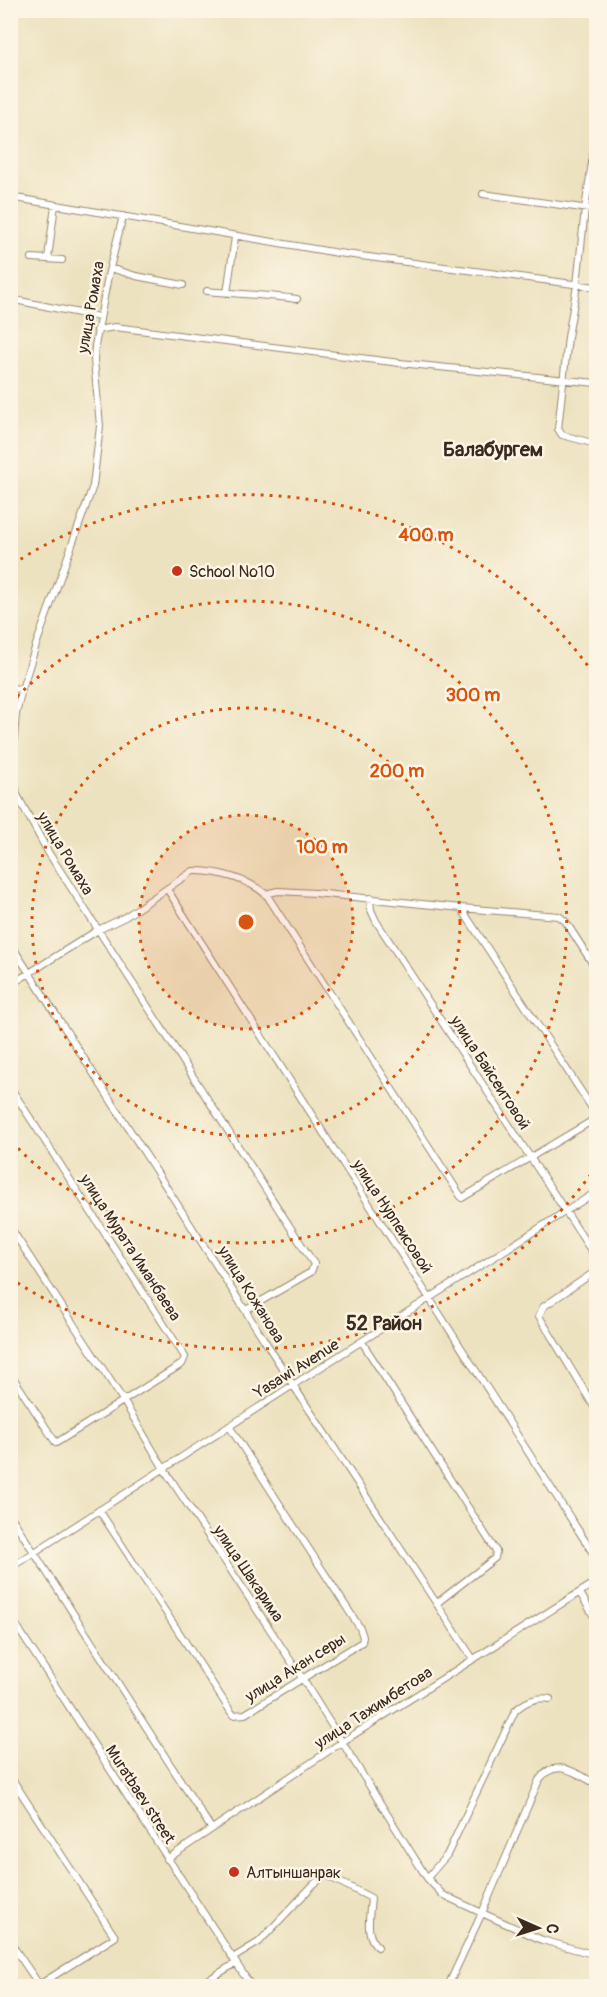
<svg xmlns="http://www.w3.org/2000/svg" width="607" height="1997" viewBox="0 0 607 1997" font-family="Pangolin,sans-serif">
  <style>
    .lines { fill: none; stroke-linecap: round; stroke-linejoin: round }
    .street-casing { stroke: #94866f; stroke-width: 8 }
    .street { stroke: #fff; stroke-width: 6 }
    .ring { fill: none; stroke: #d7540e; stroke-width: 3; stroke-dasharray: 3 6 }
    .poi-dot { fill: #c8321e; stroke: #fcf5e5; stroke-width: 2 }
    .labels { text-anchor: middle; stroke-width: 5; stroke-linejoin: round; paint-order: stroke }
    .street-label { font-size: 16px; fill: #3b2a1e; stroke: #fcf5e5 }
    .poi-label { font-size: 16px; fill: #3b2a1e; stroke: #fcf5e5; text-anchor: start }
    .quarter-label { font-size: 20px; font-weight: bold; fill: #3b2a1e; stroke: #fcf5e5 }
    .centre { fill: #d7540e; stroke: #fcf5e5; stroke-width: 3 }
    .ring-label { font-size: 18px; text-anchor: middle; font-weight: bold; fill: #d7540e; stroke: #fcf5e5; stroke-width: 5; stroke-linejoin: round; paint-order: stroke }
  </style>
  <rect width="100%" height="100%" fill="#fcf5e5"/>
  <filter id="ink" filterUnits="userSpaceOnUse"><feTurbulence type="fractalNoise" baseFrequency=".0167" numOctaves="2"/><feDisplacementMap in="SourceGraphic" scale="12" xChannelSelector="R" yChannelSelector="G"/><feConvolveMatrix kernelMatrix="1 2 1 2 8 2 1 2 1" color-interpolation-filters="sRGB"/></filter>
  <filter id="wash" filterUnits="userSpaceOnUse"><feTurbulence type="fractalNoise" baseFrequency=".008" numOctaves="4" result="noise"/><feDisplacementMap in="SourceGraphic" scale="24" xChannelSelector="R" yChannelSelector="G"/><feGaussianBlur stdDeviation="1.35" result="paint"/><feColorMatrix in="noise" values="0 0 0 0 0 0 0 0 0 0 0 0 0 0 0 0 0 1.4 0 .05"/><feComposite in="paint" operator="in"/></filter>
  <g filter="url(#wash)">
    <rect width="100%" height="100%" fill="#ede2c0"/>
  </g>
  <g filter="url(#ink)">
    <g class="lines">
      <g class="street-casing">
        <path id="street" d="M596 136 585 209 577 285 568 337 558 429 562 435 596 444
          M483 194 596 210
          M10 197 338 253 596 287
          M123 216 108 276 95 346 94 360 100 426 93 486 36 645 22 689 16 714 13 750 14 778 17 795 48 852 314 1264 311 1272 246 1310
          M32 258 62 260
          M48 258 55 205
          M110 268 136 276 183 285
          M207 291C237 294 267 295 297 299
          M227 293 235 237
          M10 299 99 317
          M97 330 115 327 400 363 596 383
          M10 688 22 689
          M167 889 596 1558
          M265 894 278 891 315 893 461 908 559 916 566 922 596 969
          M370 898 371 910 376 921 596 1258
          M10 943 293 1385 473 1659
          M10 985 98 930 125 917 193 871C215 870 253 880 268 897L462 1198 590 1122 594 1116 592 1108 461 908
          M10 1087 185 1357 182 1364 56 1443 10 1373
          M10 1227 123 1400 164 1469 302 1678 427 1878 443 1895 482 1913 542 1940 596 1955
          M596 1271 543 1307 539 1316 596 1410
          M362 1342 496 1551 495 1558 437 1603
          M99 1510 233 1715 245 1714 362 1642 363 1637 360 1628 229 1426
          M10 1515 211 1828
          M10 1568 293 1385 596 1192
          M580 1593 596 1620
          M10 1616 251 1986
          M10 1776 115 1937 39 1985
          M167 1859 342 1742 596 1582
          M427 1878 447 1855 515 1711C524 1702 537 1696 550 1699
          M10 1942 40 1986
          M233 1958 259 1942 314 1884 326 1875 371 1898C370 1914 364 1936 378 1947
          M198 1986 236 1963
          M448 1986 482 1913 539 1780C556 1757 576 1773 596 1784"/>
      </g>
      <use href="#street" class="street"/>
    </g>
  </g>
  <circle cx="246" cy="922" r="107" fill="#d7540e" fill-opacity=".12"/>
  <g class="ring">
    <circle cx="246" cy="922" r="107"/>
    <circle cx="246" cy="922" r="214"/>
    <path d="M11 703A321 321 0 1 1 11 1141"/>
    <path d="M596 1167A427 427 0 0 1 13 1280M13 564A427 427 0 0 1 596 677"/>
  </g>
  <g class="poi-dot">
    <circle cx="177" cy="571" r="6"/>
    <circle cx="234" cy="1872" r="6"/>
  </g>
  <g class="labels">
    <g class="street-label">
      <text transform="translate(90 307) rotate(-80)" y="6">улица Ромаха</text>
      <text transform="translate(66 853) rotate(59)" y="6">улица Ромаха</text>
      <text transform="translate(491 1072) rotate(57)" y="6">улица Байсеитовой</text>
      <text transform="translate(393 1216) rotate(57)" y="6">улица Нурпеисовой</text>
      <text transform="translate(131 1247) rotate(57)" y="6">улица Мурата Иманбаева</text>
      <text transform="translate(252 1294) rotate(58)" y="6">улица Кожанова</text>
      <text transform="translate(296 1368) rotate(-32)" y="6">Yasawi Avenue</text>
      <text transform="translate(249 1573) rotate(56)" y="6">улица Шакарима</text>
      <text transform="translate(295 1667) rotate(-32)" y="6">улица Акан серы</text>
      <text transform="translate(373 1707) rotate(-33)" y="6">улица Тажимбетова</text>
      <text transform="translate(141 1794) rotate(57)" y="6">Muratbaev street</text>
    </g>
    <g class="poi-label">
      <text x="189" y="577">School №10</text>
      <text x="246" y="1878">Алтыншанрак</text>
    </g>
    <g class="quarter-label">
      <text x="493" y="456">Балабургем</text>
      <text x="384" y="1330">52 Район</text>
    </g>
  </g>
  <circle cx="246" cy="922" r="9" class="centre"/>
  <g class="ring-label">
    <text x="426" y="541">400 m</text>
    <text x="473" y="701">300 m</text>
    <text x="397" y="777">200 m</text>
    <text x="322" y="853">100 m</text>
  </g>
  <rect width="607" height="1997" fill="none" stroke="#fcf5e5" stroke-width="36"/>
  <g transform="translate(538 1928) rotate(93)" stroke="#fcf5e5" stroke-width="4.5" paint-order="stroke">
  <path d="M0-4.5L10 22L0 15L-10 22Z" fill="#3b2a1e"/>
  <text y="-9" font-size="16" font-weight="bold" text-anchor="middle" fill="#3b2a1e">С</text>
  </g>
</svg>
